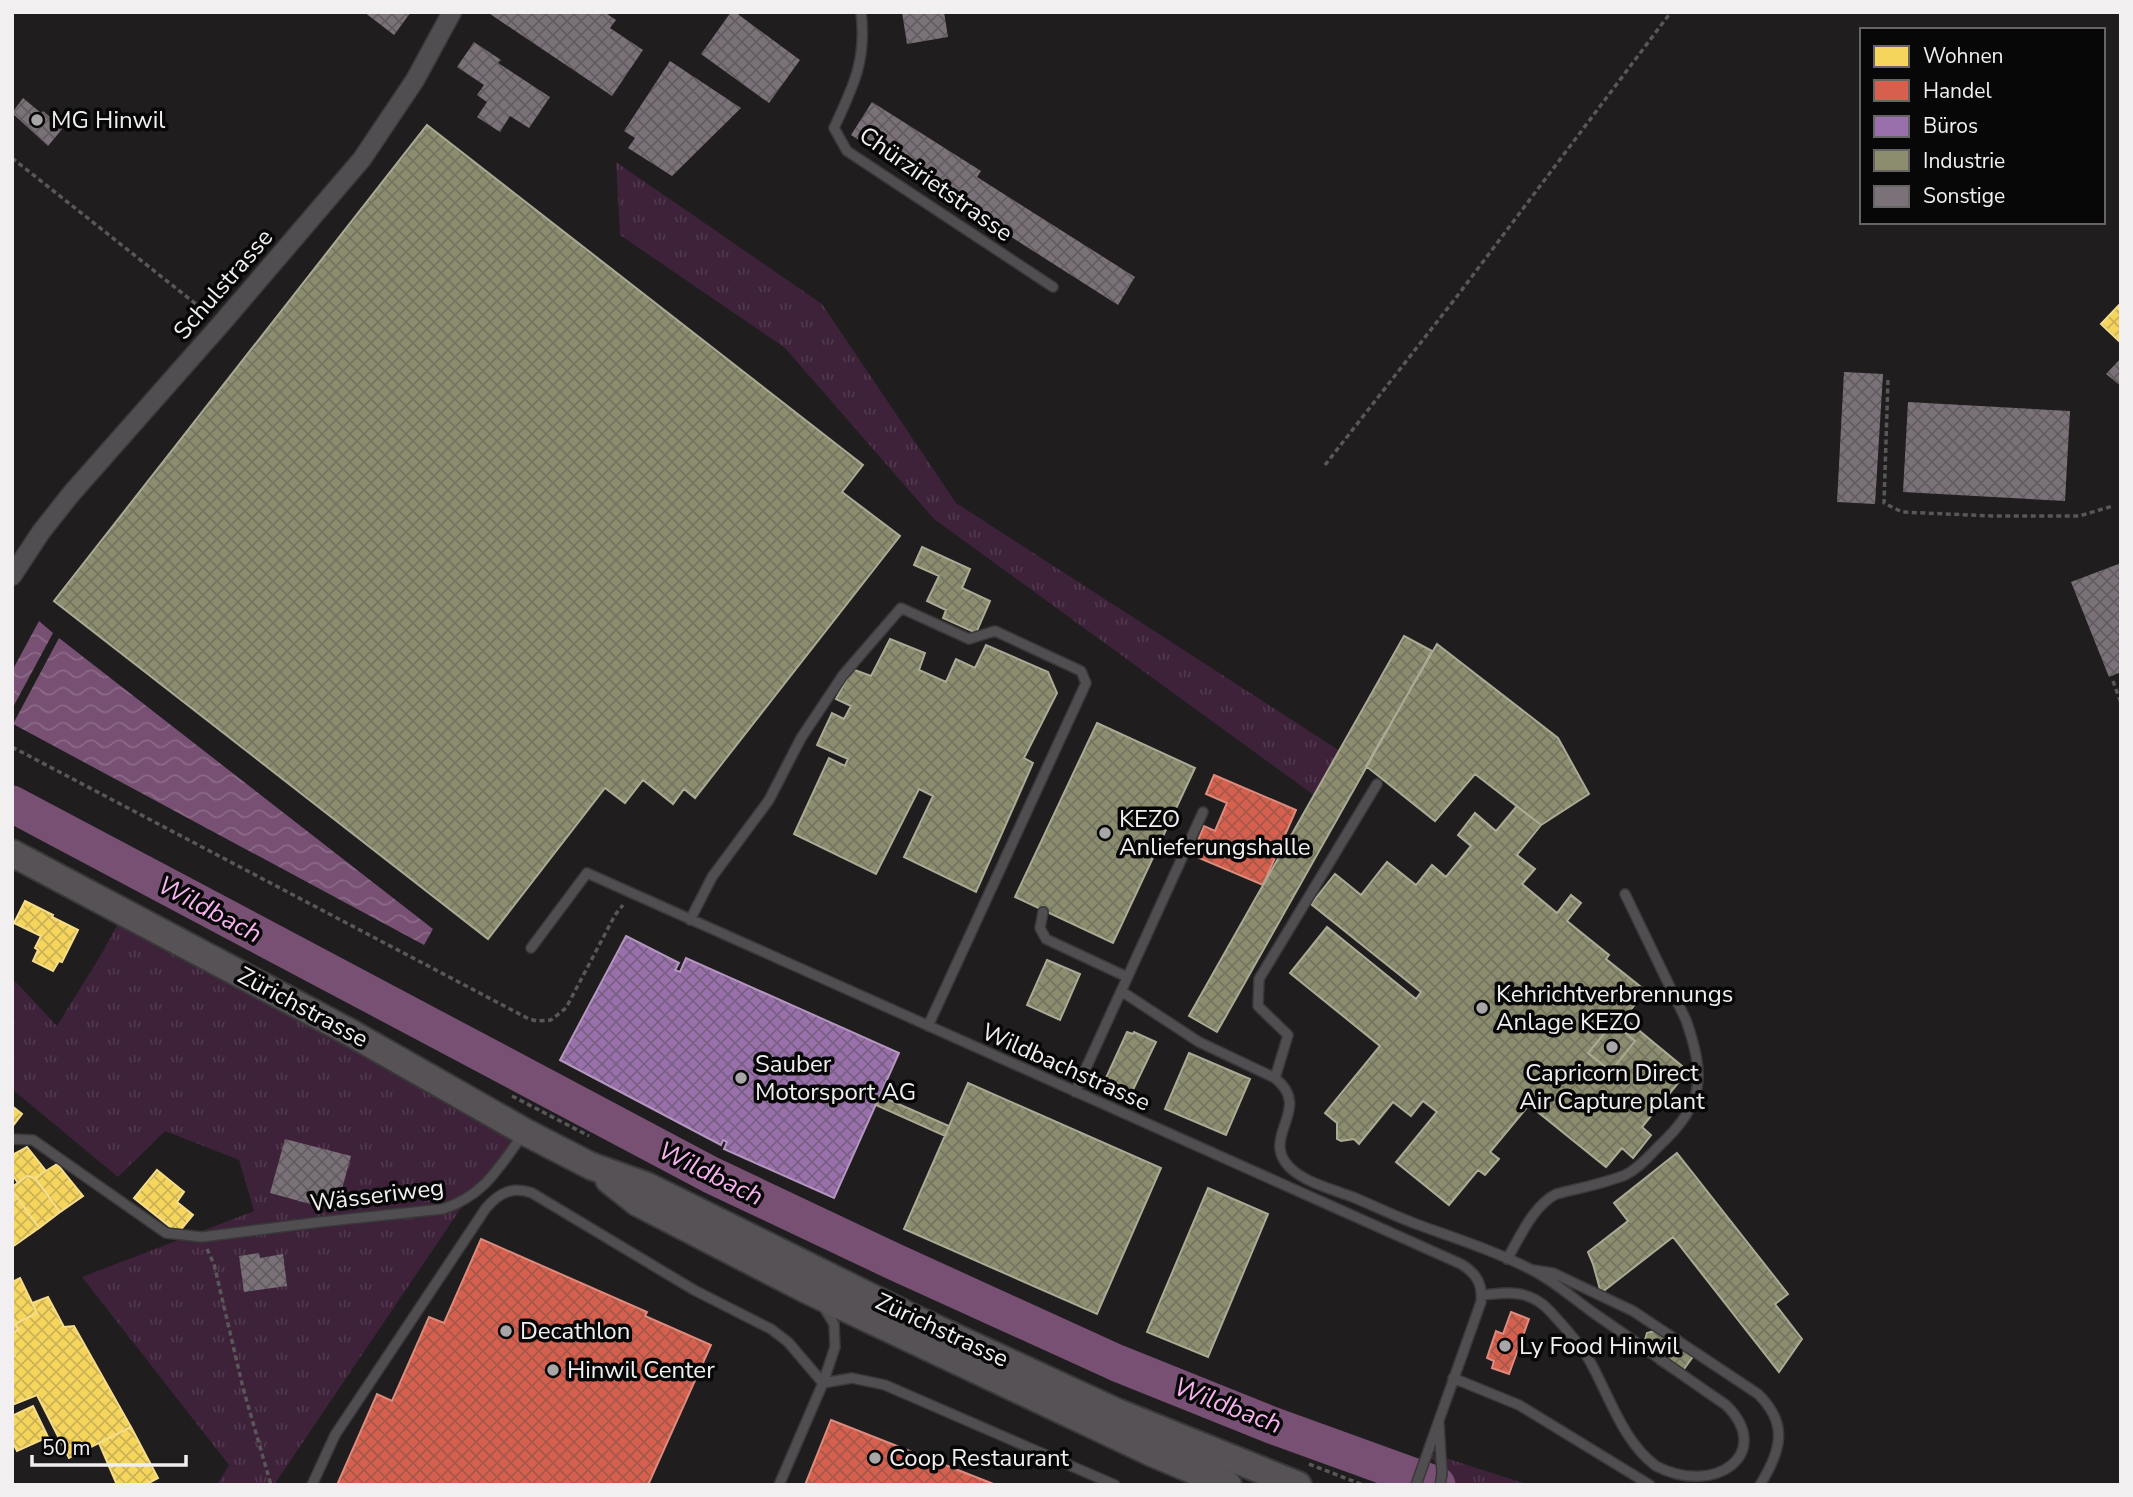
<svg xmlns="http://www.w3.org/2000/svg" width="2133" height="1497" viewBox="0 0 2133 1497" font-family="'Nunito Sans',sans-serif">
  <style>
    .grass { fill: url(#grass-tufts) }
    .water { fill: url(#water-waves) }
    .homes { fill: url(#homes-cross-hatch); stroke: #f5dd89; stroke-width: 2 }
    .shops { fill: url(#shops-cross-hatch); stroke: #de8b7e; stroke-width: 2 }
    .offices { fill: url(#offices-cross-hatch); stroke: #b496c0; stroke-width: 2 }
    .industry { fill: url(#industry-cross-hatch); stroke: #abaa95; stroke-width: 2 }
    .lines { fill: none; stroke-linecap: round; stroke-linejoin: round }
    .river { stroke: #775073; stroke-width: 37 }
    .building { fill: url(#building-cross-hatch) }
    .service-casing { stroke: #3a393a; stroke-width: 12 }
    .minor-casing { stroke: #3a393a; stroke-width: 21 }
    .secondary-casing { stroke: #3a393a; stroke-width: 30 }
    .path { stroke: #595758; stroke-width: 3.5; stroke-dasharray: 5 3.5; stroke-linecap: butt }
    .service { stroke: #504e50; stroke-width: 9 }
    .minor { stroke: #504e50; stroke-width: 18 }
    .secondary { stroke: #575256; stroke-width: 26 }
    .poi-dot { fill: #a8a6a7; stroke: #080708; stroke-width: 2.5 }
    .labels { text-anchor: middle; stroke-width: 7; stroke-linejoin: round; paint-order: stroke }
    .poi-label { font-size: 24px; fill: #f2eff1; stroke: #080708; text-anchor: start }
    .street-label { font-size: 24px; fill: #f2eff1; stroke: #080708 }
    .water-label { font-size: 26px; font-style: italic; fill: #f6b2ed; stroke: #080708 }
  </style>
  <defs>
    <pattern id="grass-tufts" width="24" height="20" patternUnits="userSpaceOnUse" patternTransform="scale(1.75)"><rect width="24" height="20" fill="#3d223a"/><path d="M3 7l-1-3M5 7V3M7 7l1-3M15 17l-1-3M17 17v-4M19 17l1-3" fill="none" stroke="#50384d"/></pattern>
    <pattern id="water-waves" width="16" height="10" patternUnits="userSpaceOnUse" patternTransform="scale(1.75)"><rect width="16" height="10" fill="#775073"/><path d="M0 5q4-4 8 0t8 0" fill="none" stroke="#8b6a87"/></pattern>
    <pattern id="homes-cross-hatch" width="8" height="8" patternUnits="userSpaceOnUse" patternTransform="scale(1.75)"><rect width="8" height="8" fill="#f6d55c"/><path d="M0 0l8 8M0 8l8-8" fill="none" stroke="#cbb257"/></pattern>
    <pattern id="shops-cross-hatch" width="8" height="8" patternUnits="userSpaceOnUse" patternTransform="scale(1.75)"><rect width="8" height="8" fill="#d6604d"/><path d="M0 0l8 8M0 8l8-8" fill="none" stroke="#a5584b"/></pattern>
    <pattern id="offices-cross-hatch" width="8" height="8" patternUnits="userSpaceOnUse" patternTransform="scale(1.75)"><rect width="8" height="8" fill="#9970ab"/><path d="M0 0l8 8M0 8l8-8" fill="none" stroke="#796083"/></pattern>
    <pattern id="industry-cross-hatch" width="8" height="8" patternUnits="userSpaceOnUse" patternTransform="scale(1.75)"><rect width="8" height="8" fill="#8c8c6e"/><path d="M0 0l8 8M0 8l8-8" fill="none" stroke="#757461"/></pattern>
    <pattern id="building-cross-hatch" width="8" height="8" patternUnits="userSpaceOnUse" patternTransform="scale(1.75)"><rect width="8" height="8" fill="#7a7179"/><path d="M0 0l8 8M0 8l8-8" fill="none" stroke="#625c60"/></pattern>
  </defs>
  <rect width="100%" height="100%" fill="#1f1d1e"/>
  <path class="grass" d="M616 162 822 304 956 503 1340 751 1315 796 934 519 785 348 620 235Z
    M125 911 525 1132 495 1174 459 1211 276 1482 277 1485H217L229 1465 82 1277 254 1211 239 1160 165 1131 118 1177 12 1089V978L57 1026 102 953Z
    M1427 1452 1529 1485H1452Z"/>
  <path class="water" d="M39 621 53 633 12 709V671Z
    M59 638 433 929 424 945 13 724Z"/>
  <path class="homes" d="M2121 303V340L2119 341 2101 324Z
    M25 901 53 915 52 917 78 930 62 962 59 961 53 971 33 961 38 950 35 948 41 936 14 923Z
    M12 1106 22 1114 12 1127Z
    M27 1147 46 1171 35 1178 27 1176 18 1183 12 1174V1155Z
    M57 1164 83 1196 60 1212 35 1178Z
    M157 1170 184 1192 177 1202 193 1215 178 1233 134 1198Z
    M27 1176 35 1178 60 1212 39 1228 12 1190V1187Z
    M12 1190 39 1228 12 1247Z
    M20 1278 37 1313 15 1324 19 1330 12 1333V1282Z
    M48 1297 64 1327 74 1326 131 1427 69 1458 37 1395 12 1405V1357L15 1356 12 1352V1333L19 1330 15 1324 37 1313 32 1303Z
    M33 1406 48 1437 17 1451 12 1441V1416Z
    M131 1427 158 1478 145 1485H117L99 1443Z"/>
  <path class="shops" d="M1214 775 1296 810 1263 885 1192 855 1204 826 1215 831 1227 803 1206 794Z
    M481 1239 647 1312 645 1316 711 1345 648 1485H337L377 1394 392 1401 429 1317 444 1323Z
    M1511 1312 1529 1319 1509 1374 1492 1368 1494 1361 1487 1358 1496 1331 1503 1334Z
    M831 1420 996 1485H805Z"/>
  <path class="offices" d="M626 936 679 963 675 970 680 972 686 958 899 1053 834 1198 724 1149 727 1142 723 1140 721 1145 560 1060Z"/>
  <path class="industry" d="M427 125 863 465 842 492 900 536 695 798 684 789 673 804 643 780 625 803 605 788 488 939 54 601Z
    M922 547 970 569 962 588 990 601 976 633 943 618 946 610 927 601 939 576 914 565Z
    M1404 636 1432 651 1217 1032 1189 1016Z
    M890 639 925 653 919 670 946 682 956 659 975 668 986 645 1048 672 1057 693 1024 758 1033 763 976 892 904 857 933 796 919 789 876 874 794 834 829 758 845 766 848 759 817 745 832 713 844 719 851 706 836 699 852 669 871 676Z
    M1437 644 1558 738 1589 794 1541 825 1475 774 1435 821 1366 766Z
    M1097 723 1195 768 1113 943 1015 897Z
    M1517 806 1541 825 1517 855 1535 869 1522 884 1557 913 1571 895 1581 903 1567 921 1609 955 1606 959 1646 991 1624 1018 1688 1071 1642 1127 1651 1135 1633 1158 1622 1148 1606 1167 1529 1105 1490 1152 1499 1159 1485 1175 1478 1170 1449 1205 1396 1162 1437 1112 1423 1101 1411 1116 1393 1102 1359 1144 1354 1139 1341 1141 1337 1139V1123L1325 1113 1380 1046 1290 973 1327 927 1416 999 1421 992 1311 904 1335 874 1361 895 1387 862 1416 885 1432 865 1446 877 1471 846 1458 835 1475 813 1496 831Z
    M1047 960 1080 974 1060 1020 1027 1005Z
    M1613 1023 1635 1041 1611 1071 1588 1053Z
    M1127 1032 1133 1034 1134 1032 1156 1042 1132 1092 1105 1080Z
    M1189 1053 1250 1079 1226 1135 1165 1109Z
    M968 1083 1161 1168 1097 1314 904 1229Z
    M880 1096 949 1126 945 1136 876 1105Z
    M1677 1153 1788 1294 1775 1304 1802 1339 1779 1372 1673 1237 1601 1293 1593 1264 1588 1252 1628 1221 1614 1203Z
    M1208 1188 1268 1214 1208 1357 1147 1332Z
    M1654 1331 1678 1335 1691 1345 1692 1358 1681 1373 1673 1374 1657 1363 1645 1340 1647 1333Z"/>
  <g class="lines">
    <path class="river" d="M12 804 711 1175 895 1262 1117 1363 1274 1426 1437 1485"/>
  </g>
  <path class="building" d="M364 12H411L394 35Z
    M487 12H604L616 20 610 28 643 50 612 96Z
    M731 12H735L800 60 769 103 701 54Z
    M902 12H944L948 37 907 44Z
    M474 42 501 60 498 63 550 97 529 128 510 116 500 132 477 117 487 102 477 95 484 85 457 67Z
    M670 61 741 108 672 176 628 148 635 138 624 131Z
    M23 98 41 113 43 111 63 128 48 146 12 113Z
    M872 102 981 171 977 177 1135 277 1118 305 851 135Z
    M2121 358V386L2106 374Z
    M1844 372 1883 374 1875 504 1837 502Z
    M1908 402 2070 411 2065 501 1903 492Z
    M2121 563V672L2109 677 2071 582Z
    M285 1139 351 1156 336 1211 270 1193Z
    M259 1253 260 1258 283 1254 287 1286 244 1292 239 1256Z"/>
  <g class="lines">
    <g class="service-casing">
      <path id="service" d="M861 12C867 60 853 87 834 128L847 151 1053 287
        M1043 912 1040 928 1046 939 1127 977
        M690 920 712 877 769 800 801 738 843 675 901 608 969 639 995 631 1081 671 1086 683 928 1026
        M531 948 587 873 1461 1264C1476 1273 1483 1284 1481 1302L1416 1485
        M1121 991 1199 1042 1275 1078C1316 1111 1253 1139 1295 1172 1311 1184 1334 1190 1353 1197 1374 1206 1395 1216 1416 1224 1454 1238 1493 1250 1530 1269 1553 1280 1574 1299 1595 1314 1639 1344 1682 1375 1726 1405 1775 1453 1715 1497 1656 1466 1622 1441 1609 1394 1588 1358 1579 1344 1569 1332 1558 1320 1548 1309 1540 1299 1524 1295 1511 1291 1495 1294 1482 1295
        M1275 1078 1288 1035 1258 1006 1259 979 1377 784
        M1075 1092 1203 812
        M12 1139 33 1140 166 1233 202 1237 320 1222 443 1209C485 1195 499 1167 524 1133
        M1507 1259C1521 1236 1532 1207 1556 1194 1579 1188 1603 1184 1625 1175 1638 1169 1648 1157 1658 1147 1704 1104 1706 1078 1686 1020L1625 894
        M1533 1270 1553 1273 1633 1311 1758 1394C1789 1424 1781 1451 1760 1485
        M1453 1378 1519 1405 1650 1485
        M823 1383 852 1378 885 1385 1115 1485
        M1439 1424 1442 1474 1440 1485
        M312 1485 335 1435 486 1208C499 1193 512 1186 532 1193L694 1290 771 1329 788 1342 823 1383
        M779 1485 823 1383 835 1347 834 1324 823 1306"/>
    </g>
    <g class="minor-casing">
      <path id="minor" d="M12 576 41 532 71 494 221 324 362 159 415 80 452 12"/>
    </g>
    <g class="secondary-casing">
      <path id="secondary" d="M12 853 351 1033 525 1132 591 1166 647 1186 907 1315 1117 1412 1298 1485
        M609 1180 638 1203 807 1290 1152 1453 1228 1485"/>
    </g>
    <path class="path" d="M12 158 206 312
      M1888 380 1884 503 1902 512 1992 516H2079L2113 506
      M1325 465 1458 295 1671 12
      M2113 681 2121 703
      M12 747 529 1019 537 1021 551 1020 566 1008 615 915 623 905
      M512 1096 589 1136
      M207 1249 214 1264 243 1388 271 1485
      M1309 1464 1363 1485"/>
    <use href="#service" class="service"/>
    <use href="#minor" class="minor"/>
    <use href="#secondary" class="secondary"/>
  </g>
  <g class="poi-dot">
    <circle cx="37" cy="120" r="7"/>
    <circle cx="1105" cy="833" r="7"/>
    <circle cx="1482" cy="1008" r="7"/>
    <circle cx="1612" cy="1047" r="7"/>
    <circle cx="741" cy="1078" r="7"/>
    <circle cx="506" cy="1331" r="7"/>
    <circle cx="1505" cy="1346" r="7"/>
    <circle cx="553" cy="1370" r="7"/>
    <circle cx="875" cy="1458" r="7"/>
  </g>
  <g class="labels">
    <g class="poi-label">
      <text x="51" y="128">MG Hinwil</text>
      <text x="1119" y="827">KEZO<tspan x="1119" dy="28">Anlieferungshalle</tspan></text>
      <text x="1496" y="1002">Kehrichtverbrennungs<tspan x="1496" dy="28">Anlage KEZO</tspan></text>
      <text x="755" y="1072">Sauber<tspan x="755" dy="28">Motorsport AG</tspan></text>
      <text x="1612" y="1081" text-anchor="middle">Capricorn Direct<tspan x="1612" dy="28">Air Capture plant</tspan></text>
      <text x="520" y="1339">Decathlon</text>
      <text x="1519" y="1354">Ly Food Hinwil</text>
      <text x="567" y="1378">Hinwil Center</text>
      <text x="889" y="1466">Coop Restaurant</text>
    </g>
    <g class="street-label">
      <text transform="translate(936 184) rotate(35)" y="8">Chürzirietstrasse</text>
      <text transform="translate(223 284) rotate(-49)" y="8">Schulstrasse</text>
      <text transform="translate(303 1007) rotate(28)" y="8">Zürichstrasse</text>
      <text transform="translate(1066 1067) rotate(24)" y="8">Wildbachstrasse</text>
      <text transform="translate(377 1195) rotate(-7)" y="8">Wässeriweg</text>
      <text transform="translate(942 1330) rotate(25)" y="8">Zürichstrasse</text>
    </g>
    <g class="water-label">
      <text transform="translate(210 909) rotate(28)" y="9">Wildbach</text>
      <text transform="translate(711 1173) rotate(26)" y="9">Wildbach</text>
      <text transform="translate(1228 1405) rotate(21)" y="9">Wildbach</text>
    </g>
  </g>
  <rect width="2133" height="1497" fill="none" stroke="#f2eff1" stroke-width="28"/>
  <rect x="1860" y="28" width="245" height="196" fill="#080708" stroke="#666465" stroke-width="2"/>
  <rect x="1874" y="46" width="35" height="21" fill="#f6d55c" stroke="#666465" stroke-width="2"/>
  <text x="1923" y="63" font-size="21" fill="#f2eff1">Wohnen</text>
  <rect x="1874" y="80" width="35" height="21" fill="#d6604d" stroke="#666465" stroke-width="2"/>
  <text x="1923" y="98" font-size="21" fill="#f2eff1">Handel</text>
  <rect x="1874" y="116" width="35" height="21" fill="#9970ab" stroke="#666465" stroke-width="2"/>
  <text x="1923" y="133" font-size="21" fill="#f2eff1">Büros</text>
  <rect x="1874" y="150" width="35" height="21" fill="#8c8c6e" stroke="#666465" stroke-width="2"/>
  <text x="1923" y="168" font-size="21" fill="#f2eff1">Industrie</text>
  <rect x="1874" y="186" width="35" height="21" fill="#7a7179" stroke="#666465" stroke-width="2"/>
  <text x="1923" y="203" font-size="21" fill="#f2eff1">Sonstige</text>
  <path d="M32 1455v10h154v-10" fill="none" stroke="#f2eff1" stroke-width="3.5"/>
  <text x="42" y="1455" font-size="21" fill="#f2eff1" stroke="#080708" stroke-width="5" paint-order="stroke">50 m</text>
</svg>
